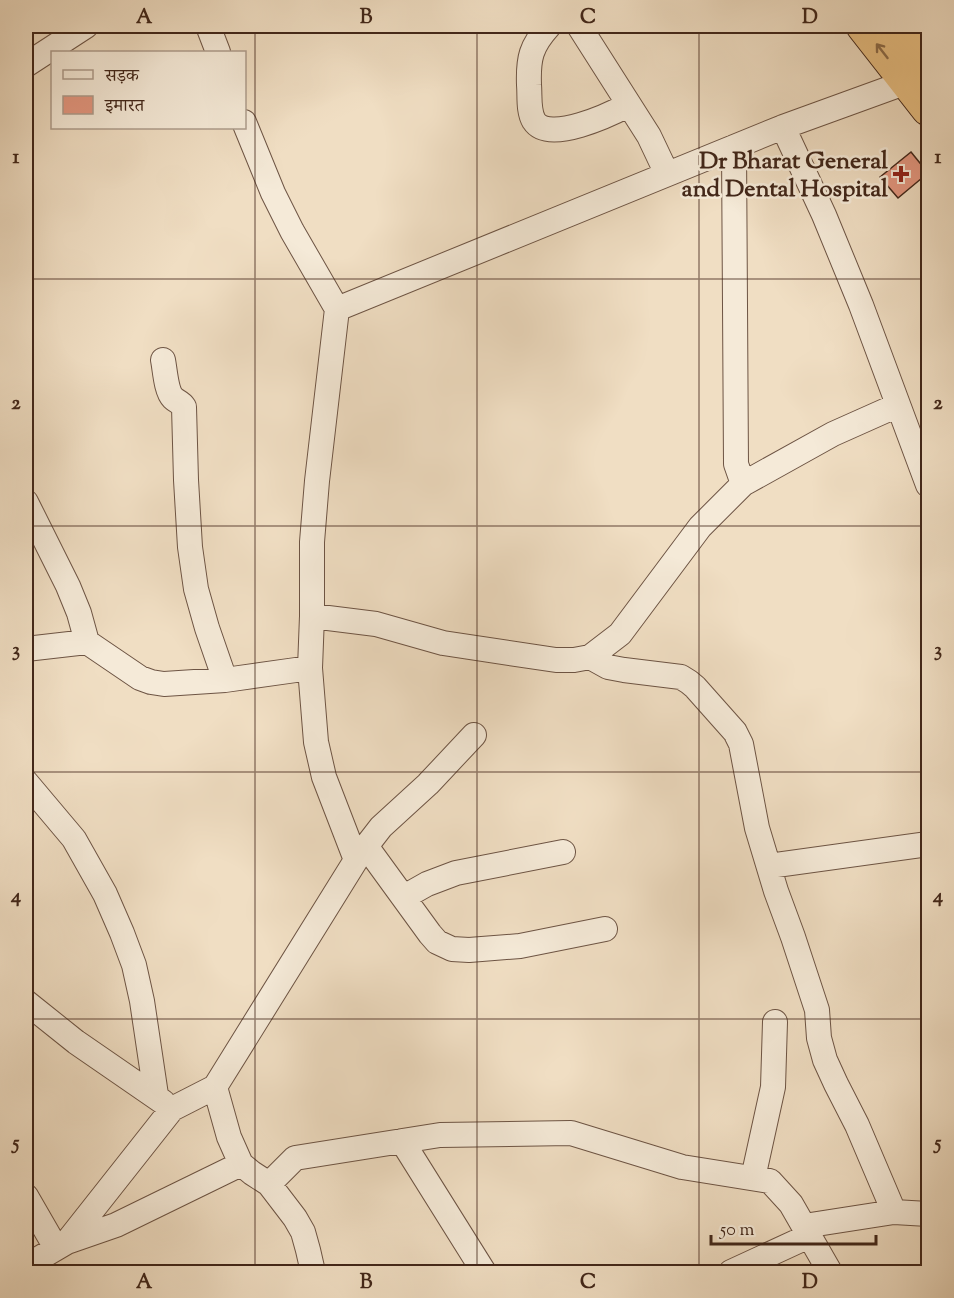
<svg xmlns="http://www.w3.org/2000/svg" width="954" height="1298" viewBox="0 0 954 1298" font-family="'Sorts Mill Goudy','Noto Serif Devanagari',serif">
  <style>
    .building { fill: #e49780; stroke: #412619; stroke-width: 1.5 }
    .lines { fill: none; stroke-linecap: round; stroke-linejoin: round }
    .minor-casing { stroke: #6d5444; stroke-width: 26 }
    .trunk-casing { stroke: #412619; stroke-width: 35 }
    .minor { stroke: #f5ead8; stroke-width: 24 }
    .trunk { stroke: #e8bf82; stroke-width: 33 }
    .oneway { stroke: #8c6b48 }
    .grid { fill: none; stroke: #412619; stroke-width: 1.5; stroke-opacity: 0.55 }
    .poi-dot { fill: #8f2418; stroke: #f5ead8; stroke-width: 2 }
    .labels { text-anchor: middle; stroke-width: 5; stroke-linejoin: round; paint-order: stroke }
    .poi-label { font-size: 24px; font-weight: bold; fill: #412619; stroke: #f5ead8; text-anchor: end }
    .neatline { fill: none; stroke: #412619; stroke-width: 2 }
    .grid-label { font-size: 20px; text-anchor: middle; font-weight: bold; fill: #412619 }
  </style>
  <rect width="100%" height="100%" fill="#f0dec3"/>
  <filter id="stains"><feTurbulence type="fractalNoise" baseFrequency=".00333" numOctaves="4"/><feColorMatrix values="0 0 0 0 .2 0 0 0 0 .09 0 0 0 0 .02 0 0 0 .5 -.17"/></filter>
  <radialGradient id="worn" r=".72"><stop offset=".6" stop-color="#630" stop-opacity="0"/><stop offset="1" stop-color="#630" stop-opacity=".3"/></radialGradient>
  <path class="building" d="M911 152 928 173 898 198 880 177Z"/>
  <g class="lines">
    <g class="minor-casing">
      <path id="minor" d="M208 26 218 52
        M549 26C531 46 528 58 529 85 530 96 528 111 534 121 549 144 611 114 628 105
        M579 26 649 136 667 174
        M26 65 86 26
        M783 127 824 215 861 305 928 485
        M734 147 736 464 743 484
        M337 309 783 127 907 82
        M163 360C165 370 166 391 173 398 177 402 181 402 184 407L186 480 190 547 196 589 207 628 225 680
        M26 502 68 586 79 613 87 642
        M312 616 376 624 443 643 556 660H574L590 657 620 634 700 527 743 484 833 434 898 405
        M26 649 87 642 140 678 151 682 164 684 225 680 310 668
        M590 657 608 667 624 670 681 677 689 682 695 687 735 732 741 744 757 828 776 891 793 937 817 1010 819 1038 825 1060 836 1084 857 1125 894 1212
        M26 782 74 839 105 894 122 933 134 965 142 1001 156 1095
        M366 846 430 934 437 942 452 949 469 950 520 946 605 929
        M357 858 381 827 428 784 474 735
        M769 866 928 844
        M404 897 427 884 456 873 563 852
        M26 1002 76 1042 163 1102
        M215 1087 229 1137 241 1164 252 1173 269 1184 295 1218 303 1232 308 1250 313 1272
        M402 1141 484 1272
        M753 1178 773 1087 775 1022
        M269 1184 295 1158 440 1135 571 1133 682 1167 770 1181 791 1204 830 1272
        M26 1196 56 1248
        M804 1226 894 1212 928 1214
        M67 1242 116 1225 241 1164
        M26 1266 67 1242 172 1109 215 1087 356 860 324 777 316 742 310 668 312 616V542L317 481 337 309 292 231 273 193 244 122
        M731 1272 809 1236"/>
    </g>
    <g class="trunk-casing">
      <path id="trunk" d="M863 26 928 109
        M898 26 928 67"/>
    </g>
    <use href="#minor" class="minor"/>
    <use href="#trunk" class="trunk"/>
  </g>
  <defs><path id="oneway-shaft" d="M-6 0H5M1.5-3L5.5 0L1.5 3" fill="none" stroke-width="1.6" stroke-linecap="round" stroke-linejoin="round" transform="scale(1.5)"/></defs>
  <use class="oneway" href="#oneway-shaft" transform="translate(882 51) rotate(-128)"/>
  <path class="grid" d="M255 26V1272M477 26V1272M699 26V1272M26 279H928M26 526H928M26 772H928M26 1019H928"/>
  <path class="poi-dot" d="M898 165h6v6h6v6h-6v6h-6v-6h-6v-6h6z"/>
  <g class="labels">
    <g class="poi-label">
      <text x="888" y="168">Dr Bharat General<tspan x="888" dy="28">and Dental Hospital</tspan></text>
    </g>
  </g>
  <rect width="954" height="1298" fill="none" stroke="#f0dec3" stroke-width="66"/>
  <rect x="51" y="51" width="195" height="78" fill="#f5ead8" stroke="#ad9c8c" stroke-width="1.5"/>
  <rect x="63" y="70" width="30" height="9" fill="#f5ead8" stroke="#ad9c8c" stroke-width="1.5"/>
  <text x="105" y="81" font-size="18" fill="#412619">सड़क</text>
  <rect x="63" y="96" width="30" height="18" fill="#e49780" stroke="#ad9c8c" stroke-width="1.5"/>
  <text x="105" y="111" font-size="18" fill="#412619">इमारत</text>
  <path d="M711 1235v9h165v-9" fill="none" stroke="#412619" stroke-width="3"/>
  <text x="720" y="1235" font-size="18" fill="#412619" stroke="#f5ead8" stroke-width="4.5" paint-order="stroke">50 m</text>
  <rect x="33" y="33" width="888" height="1232" class="neatline"/>
  <g class="grid-label">
    <text x="144" y="23">A</text>
    <text x="366" y="23">B</text>
    <text x="588" y="23">C</text>
    <text x="810" y="23">D</text>
    <text x="16" y="163">1</text>
    <text x="938" y="163">1</text>
    <text x="16" y="409">2</text>
    <text x="938" y="409">2</text>
    <text x="16" y="656">3</text>
    <text x="938" y="656">3</text>
    <text x="16" y="902">4</text>
    <text x="938" y="902">4</text>
    <text x="16" y="1149">5</text>
    <text x="938" y="1149">5</text>
    <text x="144" y="1288">A</text>
    <text x="366" y="1288">B</text>
    <text x="588" y="1288">C</text>
    <text x="810" y="1288">D</text>
  </g>
  <rect width="100%" height="100%" filter="url(#stains)"/>
  <rect width="100%" height="100%" fill="url(#worn)"/>
</svg>
